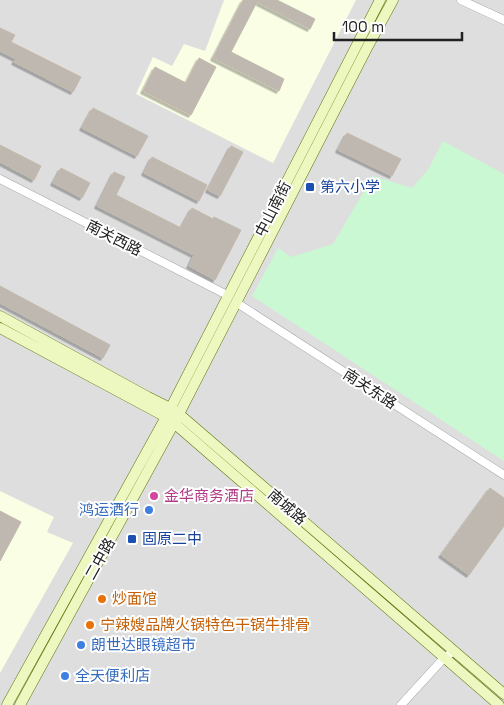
<svg xmlns="http://www.w3.org/2000/svg" width="504" height="705" viewBox="0 0 504 705" font-family="'Space Grotesk','Noto Sans SC',sans-serif">
  <style>
    .residential { fill: #dfdede }
    .education { fill: #fafee5 }
    .park { fill: #c9f8d3 }
    .building { fill: #beb8b1; stroke: #c2b9ab; filter: url(#shadow) }
    .lines { fill: none; stroke-linecap: round; stroke-linejoin: round }
    .street-casing { stroke: #a5a5a5; stroke-width: 9 }
    .secondary-casing { stroke: #5b760a; stroke-width: 11 }
    .street { stroke: #fff; stroke-width: 8 }
    .secondary { stroke: #edf7c0; stroke-width: 10 }
    .transit-dot { fill: #1a4fb4; stroke: #fff; stroke-width: 2 }
    .hotel-dot { fill: #d1479c; stroke: #fff; stroke-width: 2 }
    .shop-dot { fill: #3f7fe0; stroke: #fff; stroke-width: 2 }
    .food-dot { fill: #e8710a; stroke: #fff; stroke-width: 2 }
    .labels { text-anchor: middle; stroke-width: 4; stroke-linejoin: round; paint-order: stroke }
    .transit-label { font-size: 15px; fill: #164399; stroke: #fff; text-anchor: start }
    .street-label { font-size: 15px; fill: #212121; stroke: #fff }
    .hotel-label { font-size: 15px; fill: #b23c85; stroke: #fff; text-anchor: start }
    .shop-label { font-size: 15px; fill: #366cbe; stroke: #fff; text-anchor: start }
    .food-label { font-size: 15px; fill: #c56008; stroke: #fff; text-anchor: start }
  </style>
  <defs>
    <filter id="shadow"><feDropShadow dx="-2.5" dy="2.5" stdDeviation="0" flood-color="#0004"/></filter>
  </defs>
  <rect width="100%" height="100%" fill="#f1efe9"/>
  <path class="residential" d="M0 0H504V705H0Z"/>
  <path class="education" d="M224 0H356L273 163 136 94 153 57 172 66 184 44 205 51Z
    M0 491 54 517 47 532 73 543 0 673Z"/>
  <path class="park" d="M443 141 504 174V461L252 296 278 248 291 257 333 244 373 176 412 188 428 170Z"/>
  <path class="building" d="M243 0H277L315 19 310 29 257 2 231 52 284 79 279 91 213 58Z
    M0 28 15 35 11 42 81 77 73 92 14 62 16 59 0 51Z
    M199 58 216 67 191 115 143 91 155 67 186 83Z
    M93 108 148 136 137 156 82 128Z
    M347 133 401 159 392 176 338 150Z
    M0 145 41 166 34 180 0 162Z
    M231 146 243 152 220 196 208 190Z
    M152 157 207 185 199 201 144 173Z
    M61 168 90 183 82 198 53 183Z
    M114 172 125 177 116 195 181 228 192 208 213 219 214 217 241 230 215 280 189 266 194 255 97 206Z
    M0 286 110 345 103 358 0 303Z
    M490 488 504 498V526L469 575 441 555Z
    M0 511 21 522 0 561Z"/>
  <g class="lines">
    <g class="street-casing">
      <path id="street" d="M461 0 504 20
        M0 179 229 296
        M237 303 504 475
        M401 705 444 658 454 651"/>
    </g>
    <g class="secondary-casing">
      <path id="secondary" d="M0 316 148 397 170 408 179 414 504 694
        M0 328 166 417 174 423 499 705
        M7 705 166 417 380 0
        M20 705 179 414 368 46 393 0"/>
    </g>
    <use href="#street" class="street"/>
    <use href="#secondary" class="secondary"/>
  </g>
  <g class="transit-dot">
    <rect x="305" y="182" width="10" height="10" rx="2.5"/>
    <rect x="127" y="534" width="10" height="10" rx="2.5"/>
  </g>
  <circle class="hotel-dot" cx="154" cy="496" r="5"/>
  <g class="shop-dot">
    <circle cx="149" cy="510" r="5"/>
    <circle cx="81" cy="645" r="5"/>
    <circle cx="65" cy="676" r="5"/>
  </g>
  <g class="food-dot">
    <circle cx="102" cy="599" r="5"/>
    <circle cx="90" cy="625" r="5"/>
  </g>
  <g class="labels">
    <g class="transit-label">
      <text x="320" y="192">第六小学</text>
      <text x="142" y="544">固原二中</text>
    </g>
    <g class="street-label">
      <text transform="translate(273 209) rotate(-63)" y="5">中山南街</text>
      <text transform="translate(114 238) rotate(27)" y="5">南关西路</text>
      <text transform="translate(370 389) rotate(33)" y="5">南关东路</text>
      <text transform="translate(287 507) rotate(41)" y="5">南城路</text>
      <text transform="translate(100 559) rotate(-61)" y="5">二中路</text>
    </g>
    <g class="hotel-label">
      <text x="164" y="501">金华商务酒店</text>
    </g>
    <g class="shop-label">
      <text x="139" y="515" text-anchor="end">鸿运酒行</text>
      <text x="91" y="650">朗世达眼镜超市</text>
      <text x="75" y="681">全天便利店</text>
    </g>
    <g class="food-label">
      <text x="112" y="604">炒面馆</text>
      <text x="100" y="630">宁辣嫂品牌火锅特色干锅牛排骨</text>
    </g>
  </g>
  <path d="M334 32v8h128v-8" fill="none" stroke="#212121" stroke-width="2.5"/>
  <text x="342" y="32" font-size="15" fill="#212121" stroke="#ffffff" stroke-width="4" paint-order="stroke">100 m</text>
</svg>
